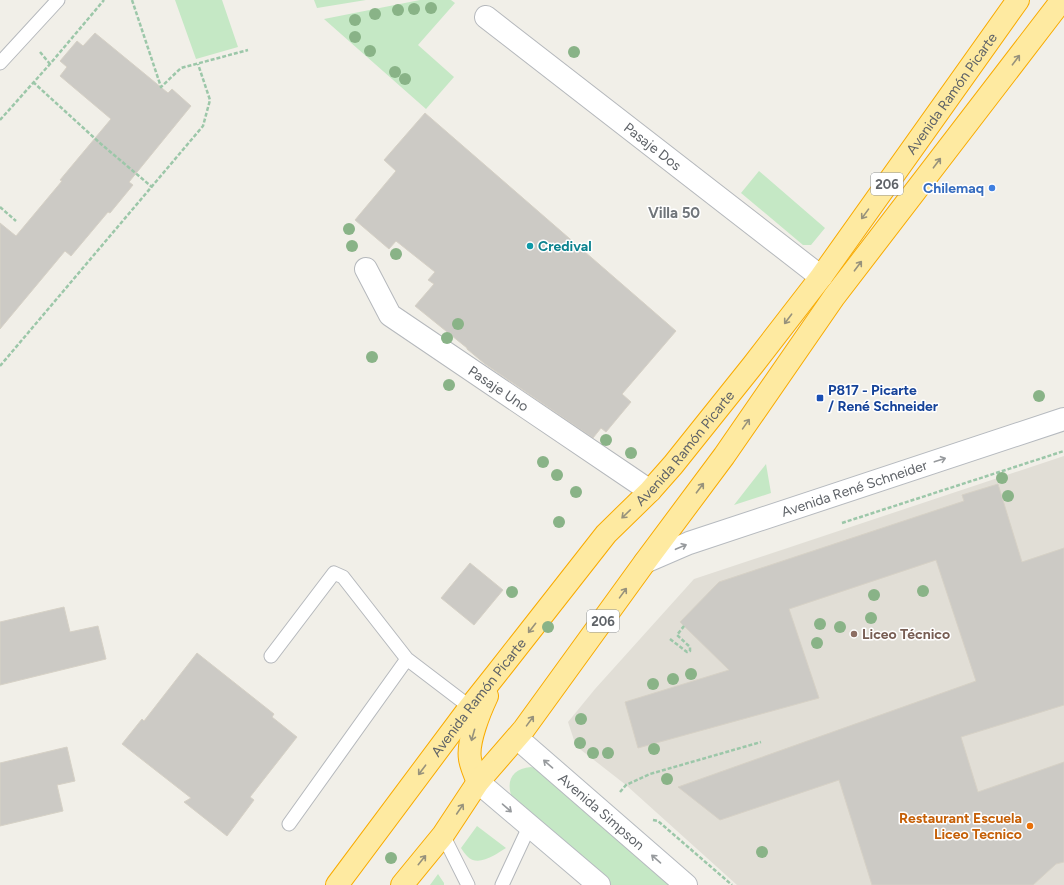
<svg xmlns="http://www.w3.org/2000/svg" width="1064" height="885" viewBox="0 0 1064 885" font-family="Figtree,sans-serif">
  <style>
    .education { fill: #e1ded6 }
    .green { fill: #c5e8c5 }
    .building { fill: #cccac5; stroke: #d6d1c6 }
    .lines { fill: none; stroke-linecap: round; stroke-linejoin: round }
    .service-casing { stroke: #b5b8bc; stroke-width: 15 }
    .minor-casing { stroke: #b5b8bc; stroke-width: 24 }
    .secondary-casing { stroke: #b6babf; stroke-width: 24 }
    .trunk-casing { stroke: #f9ab00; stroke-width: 24 }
    .path { stroke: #9cc7a9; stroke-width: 2.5; stroke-dasharray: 4 2; stroke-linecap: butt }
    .service { stroke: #fff; stroke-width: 13 }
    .minor { stroke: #fff; stroke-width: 22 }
    .secondary { stroke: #fff; stroke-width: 22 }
    .trunk { stroke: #feeaa1; stroke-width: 22 }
    .tree { fill: #89b387 }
    .oneway { stroke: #97927c }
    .oneway2 { stroke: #979a9d }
    .shop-dot { fill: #3f7fe0; stroke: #fff; stroke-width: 1.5 }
    .culture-dot { fill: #0f9aa8; stroke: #fff; stroke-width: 1.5 }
    .transit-dot { fill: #1a4fb4; stroke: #fff; stroke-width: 1.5 }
    .education-dot { fill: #8d6e63; stroke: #fff; stroke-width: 1.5 }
    .food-dot { fill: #e8710a; stroke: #fff; stroke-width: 1.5 }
    .labels { text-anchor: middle; stroke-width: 3; stroke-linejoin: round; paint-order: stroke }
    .shield { fill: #fff; stroke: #8f9295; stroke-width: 1 }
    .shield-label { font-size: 13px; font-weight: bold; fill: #5f6368 }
    .street-label { font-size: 14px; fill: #5f6368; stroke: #fff }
    .shop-label { font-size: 14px; font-weight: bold; fill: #366cbe; stroke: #fff; text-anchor: end }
    .culture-label { font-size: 14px; font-weight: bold; fill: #0d838f; stroke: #fff; text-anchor: start }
    .transit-label { font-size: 14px; font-weight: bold; fill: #164399; stroke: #fff; text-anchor: start }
    .education-label { font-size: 14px; font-weight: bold; fill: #785e54; stroke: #fff; text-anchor: start }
    .food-label { font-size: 14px; font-weight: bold; fill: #c56008; stroke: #fff; text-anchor: end }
    .neighbourhood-label { font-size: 15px; font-weight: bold; fill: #70757a; stroke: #fff }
  </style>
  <rect width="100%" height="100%" fill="#f1efe8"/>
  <path class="education" d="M1064 456V885H737L626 785 576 746 568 722 595 689 694 579Z"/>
  <path class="green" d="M175 0H222L238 47 196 59Z
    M314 0H366L317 8Z
    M420 0H451L455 3 418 45 454 77 426 109 324 19Z
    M759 171 825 228 811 245H803L741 193Z
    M766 464 771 493 734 505Z
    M531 767 539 769 670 885H611L513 800C505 782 511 769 531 767Z
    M477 826 506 848C496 854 478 868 467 856 465 854 463 851 461 848Z
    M438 874 444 883V885H430Z"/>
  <path class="building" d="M95 33 168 93 172 89 191 106 129 182 133 185 110 213 108 212 71 256 65 251 0 329V223L16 236 62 181 60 180 111 119 60 76 67 67 60 61 77 41 83 46Z
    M425 113 676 331 622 394 631 402 606 432 601 428 593 438 485 364 467 349V348L415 306 434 284 428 280 435 272 396 241 389 249 355 220 396 171 384 160Z
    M998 484 1022 562 1064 548V705L961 737 978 792 1064 762V862L1056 864 1033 885H872L839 780 720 820 678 787 976 681 936 560 789 609 819 698 638 748 625 702 729 670 680 622 719 582 964 501 962 495Z
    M470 563 503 590 474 625 441 598Z
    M64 607 70 632 98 626 106 659 0 685V622Z
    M197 653 274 714 272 717 297 737 250 797 254 800 227 836 184 802 191 798 122 744 142 719 144 721Z
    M67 747 75 781 57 785 63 811 0 826V763Z"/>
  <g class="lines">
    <g class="service-casing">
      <path id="service" d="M0 63 58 0
        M271 656 334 573 343 577 407 659 470 707
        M289 824 407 659
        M443 835 468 885
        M502 885 529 827"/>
    </g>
    <g class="minor-casing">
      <g id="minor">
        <path id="s1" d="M486 17 821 277"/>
        <path id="s2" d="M366 269 390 315 650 491"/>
      </g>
    </g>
    <g class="secondary-casing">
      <g id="secondary">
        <path id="s3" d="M645 562 689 543 1064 419"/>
        <path id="s4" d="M517 738 686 885"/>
        <path d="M478 782 599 885"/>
      </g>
    </g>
    <g class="trunk-casing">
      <g id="trunk">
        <path d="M478 782C475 775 471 766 470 759 467 742 480 711 487 696"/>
        <path id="s5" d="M337 885 470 707 497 673 606 534 650 491 673 465 753 365 821 277 1018 0"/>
        <path d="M402 885 443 835 478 782 524 729 645 562 724 456 834 297 1062 0"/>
      </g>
    </g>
    <path class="path" d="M132 0 161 87 181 68 248 50
      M40 52 50 64
      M33 82 101 144 152 187
      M0 120 50 64 104 0
      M0 207 16 221
      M0 366 203 126 210 100 198 64
      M842 523 1064 451
      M670 639 687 652 690 651V647L677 635 684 626
      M620 792 626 785 650 774 761 742
      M653 820 658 821 732 885"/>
    <use href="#service" class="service"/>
    <use href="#minor" class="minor"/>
    <use href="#secondary" class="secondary"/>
    <use href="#trunk" class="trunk"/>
  </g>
  <g class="tree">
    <circle cx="431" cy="8" r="6"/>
    <circle cx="414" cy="9" r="6"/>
    <circle cx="398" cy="10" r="6"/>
    <circle cx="375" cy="14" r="6"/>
    <circle cx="355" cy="20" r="6"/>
    <circle cx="355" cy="37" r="6"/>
    <circle cx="370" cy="51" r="6"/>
    <circle cx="574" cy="52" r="6"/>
    <circle cx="395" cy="72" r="6"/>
    <circle cx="405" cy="79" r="6"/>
    <circle cx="349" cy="229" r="6"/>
    <circle cx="352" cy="246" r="6"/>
    <circle cx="396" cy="254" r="6"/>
    <circle cx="458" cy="324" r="6"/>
    <circle cx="447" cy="338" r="6"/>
    <circle cx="372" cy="357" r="6"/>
    <circle cx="449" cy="385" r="6"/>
    <circle cx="1039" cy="396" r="6"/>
    <circle cx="606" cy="440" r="6"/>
    <circle cx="631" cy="453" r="6"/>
    <circle cx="543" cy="462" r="6"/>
    <circle cx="557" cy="475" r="6"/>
    <circle cx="1002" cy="478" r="6"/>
    <circle cx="576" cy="492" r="6"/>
    <circle cx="1008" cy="496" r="6"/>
    <circle cx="559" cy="522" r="6"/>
    <circle cx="923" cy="591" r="6"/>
    <circle cx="512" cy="592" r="6"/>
    <circle cx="874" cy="595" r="6"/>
    <circle cx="871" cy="618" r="6"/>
    <circle cx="820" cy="624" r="6"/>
    <circle cx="548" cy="627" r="6"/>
    <circle cx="840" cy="627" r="6"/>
    <circle cx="817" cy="643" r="6"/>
    <circle cx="691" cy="674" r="6"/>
    <circle cx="673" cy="679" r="6"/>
    <circle cx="653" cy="684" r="6"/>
    <circle cx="581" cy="719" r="6"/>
    <circle cx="580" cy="743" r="6"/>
    <circle cx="654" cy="749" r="6"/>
    <circle cx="593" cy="753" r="6"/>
    <circle cx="608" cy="753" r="6"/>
    <circle cx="667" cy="779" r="6"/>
    <circle cx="762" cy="852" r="6"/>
    <circle cx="391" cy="858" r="6"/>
  </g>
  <defs><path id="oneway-shaft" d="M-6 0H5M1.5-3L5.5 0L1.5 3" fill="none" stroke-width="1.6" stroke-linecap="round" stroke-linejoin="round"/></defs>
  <g class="oneway">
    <use href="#oneway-shaft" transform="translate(1016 60) rotate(-53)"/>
    <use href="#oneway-shaft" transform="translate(937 163) rotate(-53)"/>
    <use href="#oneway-shaft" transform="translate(865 214) rotate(126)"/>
    <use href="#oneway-shaft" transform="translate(858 266) rotate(-53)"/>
    <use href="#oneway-shaft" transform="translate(788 319) rotate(127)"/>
    <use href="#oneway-shaft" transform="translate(746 424) rotate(-55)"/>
    <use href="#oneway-shaft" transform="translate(700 488) rotate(-53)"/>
    <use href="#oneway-shaft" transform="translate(626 514) rotate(136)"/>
    <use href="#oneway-shaft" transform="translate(623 593) rotate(-54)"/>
    <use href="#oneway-shaft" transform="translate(532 628) rotate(128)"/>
    <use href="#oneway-shaft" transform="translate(530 721) rotate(-54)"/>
    <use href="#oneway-shaft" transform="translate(473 735) rotate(106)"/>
    <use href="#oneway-shaft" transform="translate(422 770) rotate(127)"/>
    <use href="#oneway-shaft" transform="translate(460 809) rotate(-56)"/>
    <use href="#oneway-shaft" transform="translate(422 860) rotate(-51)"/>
  </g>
  <g class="oneway2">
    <use href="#oneway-shaft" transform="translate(940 460) rotate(-18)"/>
    <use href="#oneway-shaft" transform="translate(681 547) rotate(-23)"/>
    <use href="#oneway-shaft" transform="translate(548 764) rotate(-139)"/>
    <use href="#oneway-shaft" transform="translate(507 808) rotate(41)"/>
    <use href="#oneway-shaft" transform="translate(656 859) rotate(-139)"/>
  </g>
  <circle class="shop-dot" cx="992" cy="188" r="4"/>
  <circle class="culture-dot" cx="530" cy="246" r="4"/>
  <rect class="transit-dot" x="816" y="394" width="8" height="8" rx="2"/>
  <circle class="education-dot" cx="854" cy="634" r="4"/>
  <circle class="food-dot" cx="1030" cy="826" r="4"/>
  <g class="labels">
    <g class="shield">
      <rect x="871" y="173" width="32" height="22" rx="3"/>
      <rect x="587" y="610" width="32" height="22" rx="3"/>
    </g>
    <g class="shield-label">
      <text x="887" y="189">206</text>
      <text x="603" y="626">206</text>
    </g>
    <g class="street-label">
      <text dy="5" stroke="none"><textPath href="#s5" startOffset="1003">Avenida Ramón Picarte</textPath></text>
      <text dy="5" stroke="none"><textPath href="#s1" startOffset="211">Pasaje Dos</textPath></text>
      <text dy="5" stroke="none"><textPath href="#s2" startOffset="183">Pasaje Uno</textPath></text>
      <text dy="5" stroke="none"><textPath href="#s5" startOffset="559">Avenida Ramón Picarte</textPath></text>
      <text dy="5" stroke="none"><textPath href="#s3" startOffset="222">Avenida René Schneider</textPath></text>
      <text dy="5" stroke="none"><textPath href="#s5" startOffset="235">Avenida Ramón Picarte</textPath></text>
      <text dy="5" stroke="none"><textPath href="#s4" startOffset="112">Avenida Simpson</textPath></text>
    </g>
    <g class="shop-label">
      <text x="984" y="193">Chilemaq</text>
    </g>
    <g class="culture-label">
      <text x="538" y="251">Credival</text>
    </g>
    <g class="transit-label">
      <text x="828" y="395">P817 - Picarte<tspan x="828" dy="16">/ René Schneider</tspan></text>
    </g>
    <g class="education-label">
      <text x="862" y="639">Liceo Técnico</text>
    </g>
    <g class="food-label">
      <text x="1022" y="823">Restaurant Escuela<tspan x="1022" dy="16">Liceo Tecnico</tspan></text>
    </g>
    <g class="neighbourhood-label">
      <text x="674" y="218">Villa 50</text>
    </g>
  </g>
</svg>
